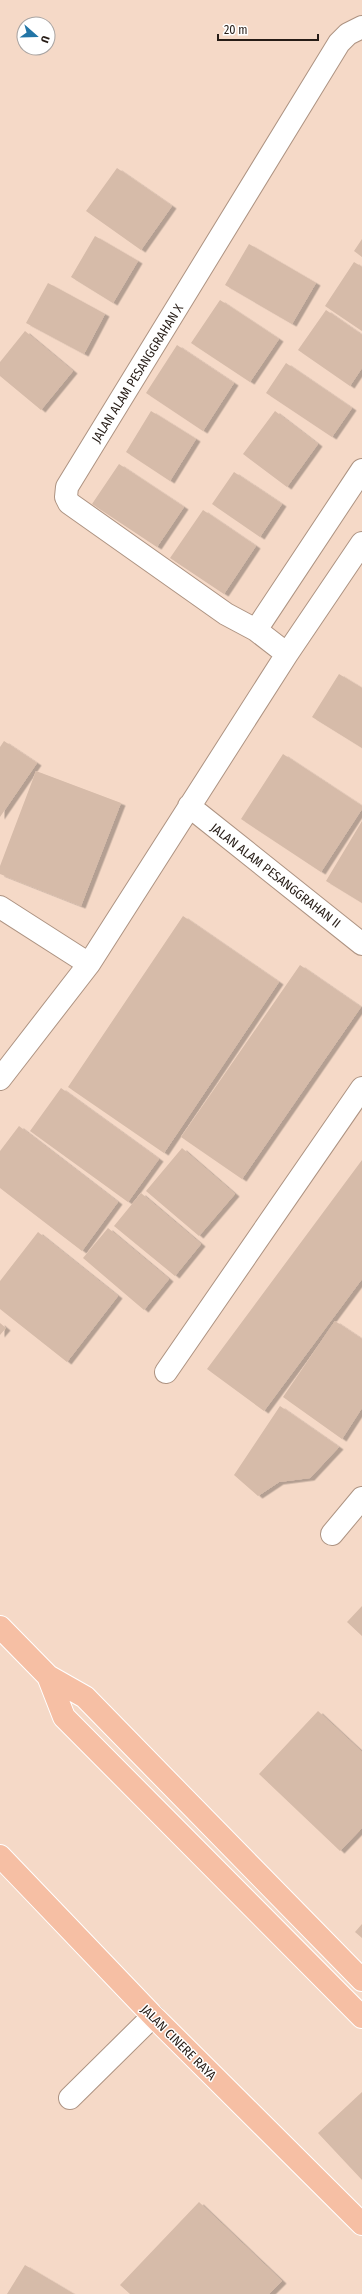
<svg xmlns="http://www.w3.org/2000/svg" width="362" height="2294" viewBox="0 0 362 2294" font-family="'Fira Sans Condensed',sans-serif">
  <style>
    .building { fill: #d6bba9; filter: url(#shadow) }
    .lines { fill: none; stroke-linecap: round; stroke-linejoin: round }
    .minor-casing { stroke: #ad9382; stroke-width: 24 }
    .major-casing { stroke: #fff; stroke-width: 24 }
    .minor { stroke: #fff; stroke-width: 22 }
    .major { stroke: #f6bfa4; stroke-width: 22 }
    .labels { text-anchor: middle; stroke-width: 3; stroke-linejoin: round; paint-order: stroke }
    .street-label { font-size: 13px; fill: #261c16; stroke: #fff }
  </style>
  <defs>
    <filter id="shadow"><feDropShadow dx="4.5" dy="2.5" stdDeviation="0" flood-color="#0004"/></filter>
  </defs>
  <rect width="100%" height="100%" fill="#f5d9c7"/>
  <path class="building" d="M117 168 172 206 141 250 86 211Z
    M95 236 138 261 113 303 71 277Z
    M362 239V257L354 251Z
    M249 244 316 283 292 324 225 285Z
    M354 262 362 267V331L325 306Z
    M48 283 105 314 84 354 26 323Z
    M220 300 279 339 250 382 191 343Z
    M326 310 362 335V368L350 386 298 350Z
    M25 331 73 371 41 410 0 376V362Z
    M177 345 234 383 203 431 146 393Z
    M286 363 352 408 332 437 266 393Z
    M151 411 196 439 170 481 126 452Z
    M275 411 318 444 287 487 243 454Z
    M119 464 184 507 157 547 92 504Z
    M234 472 282 504 260 537 212 504Z
    M203 510 256 546 224 594 170 558Z
    M339 674 362 688V748L312 717Z
    M4 741 37 763 0 817V747Z
    M283 754 362 806V809L321 872 241 819Z
    M36 771 121 803 81 906 0 874V866Z
    M362 821V903L326 881Z
    M183 916 279 982 164 1153 68 1087Z
    M300 965 361 1007 242 1179 181 1137Z
    M61 1088 159 1159 128 1202 30 1131Z
    M19 1126 118 1202 82 1251 0 1188V1151Z
    M182 1148 235 1194 199 1236 146 1191Z
    M362 1160V1279L264 1411 207 1369Z
    M141 1193 201 1244 175 1276 114 1226Z
    M108 1228 169 1279 144 1310 83 1258Z
    M38 1232 118 1296 67 1362 0 1309V1281Z
    M335 1321 362 1339V1408L342 1439 283 1397Z
    M0 1323 6 1328 0 1335Z
    M280 1406 339 1447 310 1478 279 1482 258 1496 234 1475Z
    M362 1606V1636L347 1622Z
    M318 1711 362 1752V1828L340 1851 259 1774Z
    M362 1924V1938L355 1932Z
    M362 2092V2180L318 2133Z
    M199 2202 282 2281 269 2294H130L120 2285Z
    M25 2265 74 2294H7Z"/>
  <g class="lines">
    <g class="minor-casing">
      <path id="minor" d="M256 630 362 470
        M287 654 256 630 226 614 69 503 66 497 67 487 339 43 348 34 362 27
        M189 806 362 944
        M0 907 89 964
        M0 1079 89 964 287 654 362 543
        M166 1372 362 1088
        M332 1534 362 1498
        M70 2098 153 2016"/>
    </g>
    <g class="major-casing">
      <path id="major" d="M0 1627 48 1676 85 1697 362 1980
        M48 1676 64 1717 362 2017
        M0 1856 153 2016 362 2224"/>
    </g>
    <use href="#minor" class="minor"/>
    <use href="#major" class="major"/>
  </g>
  <g class="labels">
    <g class="street-label">
      <text transform="translate(137 373) rotate(-58)" y="5">JALAN ALAM PESANGGRAHAN X</text>
      <text transform="translate(276 875) rotate(38)" y="5">JALAN ALAM PESANGGRAHAN II</text>
      <text transform="translate(179 2042) rotate(45)" y="5">JALAN CINERE RAYA</text>
    </g>
  </g>
  <g transform="translate(36 36) rotate(110)"><circle r="19" fill="#ffffff" stroke="#a8a4a2"/>
  <path d="M0-3L7 15L0 10L-7 15Z" fill="#2275a6"/>
  <text y="-6" font-size="11" font-weight="bold" text-anchor="middle" fill="#261c16">U</text>
  </g>
  <path d="M218 34v6h100v-6" fill="none" stroke="#261c16" stroke-width="2"/>
  <text x="224" y="34" font-size="12" fill="#261c16" stroke="#ffffff" stroke-width="3" paint-order="stroke">20 m</text>
</svg>
